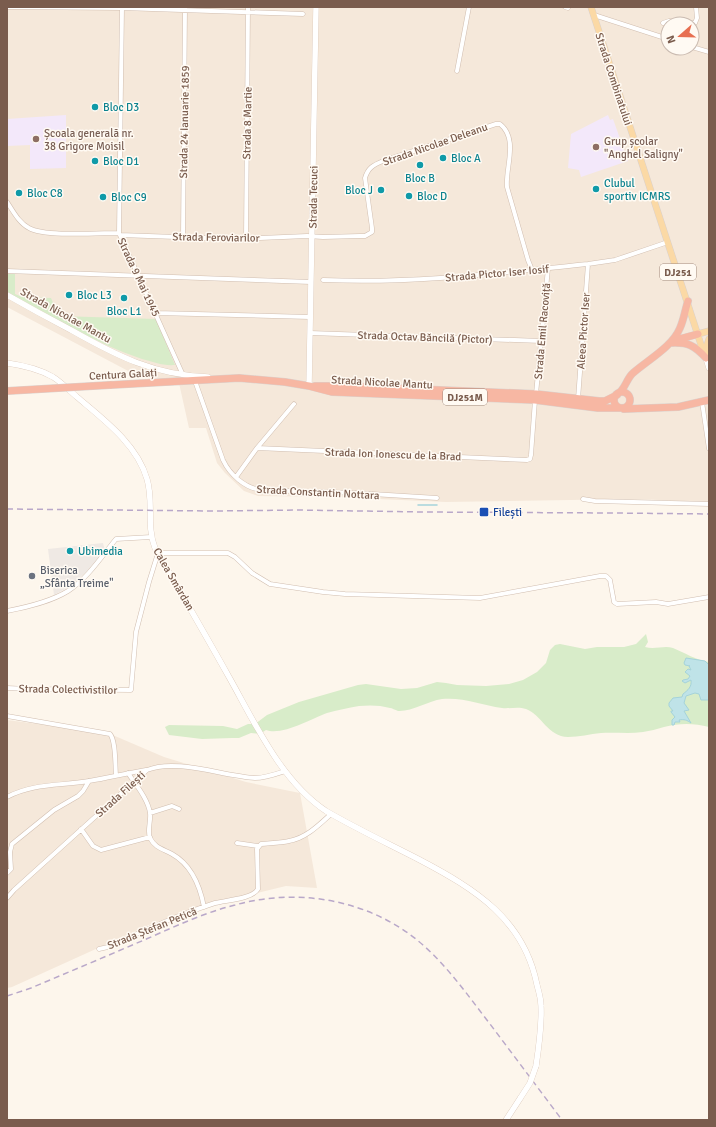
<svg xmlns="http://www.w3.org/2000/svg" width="716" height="1127" viewBox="0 0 716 1127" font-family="Signika,sans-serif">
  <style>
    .residential { fill: #f5e8da; fill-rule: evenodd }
    .industrial { fill: #efe9e4 }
    .education { fill: #f3e8fa }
    .green { fill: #d8ecc9 }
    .water { fill: #bfe3e8; stroke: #a5d3da }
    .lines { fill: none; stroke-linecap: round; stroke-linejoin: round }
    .stream { stroke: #a5d3da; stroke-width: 1.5 }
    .street-casing { stroke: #d1beb0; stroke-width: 5 }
    .secondary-casing { stroke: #d6c0b0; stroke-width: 6 }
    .primary-casing { stroke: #dad1cd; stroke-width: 7 }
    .highway-casing { stroke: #dad1cd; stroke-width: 8 }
    .street { stroke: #fff; stroke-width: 4 }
    .secondary { stroke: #fff; stroke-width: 5.5 }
    .primary { stroke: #fbd9a5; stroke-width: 6 }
    .highway { stroke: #f7b7a3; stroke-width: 7 }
    .rail { stroke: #b9a8c9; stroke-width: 1.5; stroke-dasharray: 6 4; stroke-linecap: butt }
    .secondary-bridge-casing { stroke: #d6c0b0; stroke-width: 6; stroke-linecap: butt }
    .highway-bridge-casing { stroke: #dad1cd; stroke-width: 8; stroke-linecap: butt }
    .secondary-bridge { stroke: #fff; stroke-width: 5.5 }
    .highway-bridge { stroke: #f7b7a3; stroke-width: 7 }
    .culture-dot { fill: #0f9aa8; stroke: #fffaf3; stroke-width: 1.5 }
    .education-dot { fill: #8d6e63; stroke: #fffaf3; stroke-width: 1.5 }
    .transit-dot { fill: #1a4fb4; stroke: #fffaf3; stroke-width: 1.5 }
    .worship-dot { fill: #6b7280; stroke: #fffaf3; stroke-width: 1.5 }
    .labels { text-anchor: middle; stroke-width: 3; stroke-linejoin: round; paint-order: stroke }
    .shield { fill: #fffaf3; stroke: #a28b7f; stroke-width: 1 }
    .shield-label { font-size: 10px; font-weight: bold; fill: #7a5c4d }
    .street-label { font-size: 11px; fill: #7a5c4d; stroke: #fffaf3 }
    .culture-label { font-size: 11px; fill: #0d838f; stroke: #fffaf3; text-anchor: start }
    .education-label { font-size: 11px; fill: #785e54; stroke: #fffaf3; text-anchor: start }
    .transit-label { font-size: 11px; fill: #164399; stroke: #fffaf3; text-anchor: start }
    .worship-label { font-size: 11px; fill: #5b616d; stroke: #fffaf3; text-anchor: start }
  </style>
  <rect width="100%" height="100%" fill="#fdf6ec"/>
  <path class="residential" d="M7 7H709V502L633 499 446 502 334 497 258 496 244 491 225 473 217 463 206 428H189L179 383 132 373 7 307ZM668 24H692V48H668Z
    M7 720 108 733 164 757 246 782 300 793 317 888 286 886 211 904 151 924 12 987 7 988Z"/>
  <path class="industrial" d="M103 543 105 551 85 573 67 588 54 595 48 549Z"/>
  <path class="education" d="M66 115V168L30 169V145L7 146V119Z
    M608 115 610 120 613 119 628 161 581 177 579 170 568 168 571 134Z"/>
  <path class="green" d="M7 274H15V294L22 297 51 298 59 316 156 319 175 365C163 366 153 362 142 359 94 343 51 316 7 292Z
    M646 634 648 642 645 647C655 650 664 645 673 648 685 653 696 660 709 662V727C694 723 679 723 664 727 657 729 650 731 643 732 629 734 615 732 601 733 590 734 579 737 568 737 548 737 541 714 526 709 518 706 510 709 502 708 482 705 463 697 442 699 428 701 411 712 398 711 395 710 392 708 390 708 380 705 369 705 359 706 348 708 337 710 327 713 311 719 282 736 266 730L260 734 251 733 239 738H232L202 739 169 735 165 727 169 725 223 726 237 729 248 724H255L267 715 299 702 358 685 366 684 401 689 417 688 437 682 446 683 457 685 486 686 509 684 523 680 537 672 546 663 550 650 555 645 560 644 585 649 597 647H624L636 644Z"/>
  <path class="water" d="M686 658 705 661 709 665V700H701L699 694 695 693 686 696 684 703 689 710 684 711 691 723C687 720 684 719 679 720L680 722H675L674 725H672V720L675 717 671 712V711H673L669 706V703L673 698 682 697 683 694C688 690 692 687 691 680L685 683 682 681 683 680 688 679 690 676 685 672 688 669 691 670 689 666H690L685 665 684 663Z"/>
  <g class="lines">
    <path class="stream" d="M418 505H437"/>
    <g class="street-casing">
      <path id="street" d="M7 7 122 8 303 14
        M122 7 119 233 183 375
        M565 7 568 8
        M594 15 668 39
        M663 23 669 21 695 23 697 18 696 7
        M692 47 709 52
        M457 71 469 7
        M7 202C13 211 19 223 29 228 44 237 100 233 119 233
        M120 235 233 239 307 236 323 237 360 236H365L372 232V228L365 178C368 168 373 165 383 161L496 124H500C519 139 505 168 507 187L528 260 532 270
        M183 237 185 7
        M246 238 248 7
        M7 271 311 282
        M323 280C412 284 500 273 588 264L615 260 668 242
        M156 313 310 317
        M310 333 541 341
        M195 381 223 460C230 475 245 488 261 490L356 493 437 498
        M536 394 548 268
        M578 399 588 264
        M702 402 709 449
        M257 448 527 460 530 459 531 455 535 400
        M236 477 257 448 294 404
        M583 499 595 501 709 504
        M7 611C28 607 50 602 68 591 87 579 102 556 116 539L151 537
        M7 688 28 689 131 690 136 632 149 582 158 553H228L235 557 252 573 270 584 323 592 345 594 480 598 600 576H606L610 580 614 602 617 604 656 602 668 604 709 597
        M7 716 110 734C116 741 115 764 116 775
        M128 773C136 785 148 799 150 813 151 822 147 830 150 838 155 848 163 849 172 854 192 865 200 886 204 907
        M7 797C34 783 60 786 89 781 108 778 127 773 146 770
        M150 813 172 806 179 809
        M81 829 93 846 101 850 150 837
        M237 843 258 846
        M7 873 11 869 10 852 12 844 54 810 78 796 83 791 89 781
        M7 898 14 890 147 770C176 758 223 776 255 778 265 778 276 774 285 771
        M99 949 108 947C143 931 178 915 215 903 227 900 252 899 258 889L257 849 261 844C271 843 280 843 289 841 306 838 319 825 331 814"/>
    </g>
    <g class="secondary-casing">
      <path id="secondary" d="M7 295C28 307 50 319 71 330 117 356 154 375 208 377
        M706 358 709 368
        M7 363C21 365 41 370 53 377 61 382 69 390 77 397 103 419 137 444 147 479 154 502 146 525 155 548 180 591 205 634 229 677 255 723 281 781 326 811 357 829 389 844 420 860 475 889 524 919 537 985 539 992 541 999 541 1006 542 1026 539 1046 536 1066
        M309 386 316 7
        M506 1120 521 1097"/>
    </g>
    <g class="primary-casing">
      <path id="primary" d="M591 7 705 357
        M698 334 709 331
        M706 355 707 345 709 339"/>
    </g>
    <g class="highway-casing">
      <path id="highway" d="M676 340 698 334
        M670 343C688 342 694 345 706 358
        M110 385 239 378 285 382 309 386 332 392 535 400 598 408H620
        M315 386H345L536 394 599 401H605L617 395
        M614 400a8 8 0 1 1 16 0a8 8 0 1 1-16 0Z
        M619 393C626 387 627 378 633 373 649 359 672 347 680 328 684 319 685 310 688 301
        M624 409 678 407 709 400"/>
    </g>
    <use href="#street" class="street"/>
    <use href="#secondary" class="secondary"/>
    <use href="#primary" class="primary"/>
    <use href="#highway" class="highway"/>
    <path class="rail" d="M7 509 216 511 298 510 422 512 615 513 709 514
      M7 996 31 988C69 972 107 956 144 940 174 927 203 913 235 905 299 887 372 900 423 945 449 968 469 997 490 1024 514 1056 538 1088 562 1120"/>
    <g class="secondary-bridge-casing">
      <path id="secondary-bridge" d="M521 1097 530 1083 536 1066"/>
    </g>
    <g class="highway-bridge-casing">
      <path id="highway-bridge" d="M7 391 110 385"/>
    </g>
    <use href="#secondary-bridge" class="secondary-bridge"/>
    <use href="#highway-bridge" class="highway-bridge"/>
  </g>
  <g class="culture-dot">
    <circle cx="95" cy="107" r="4"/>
    <circle cx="443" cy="158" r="4"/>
    <circle cx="95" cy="161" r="4"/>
    <circle cx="420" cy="165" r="4"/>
    <circle cx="596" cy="189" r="4"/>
    <circle cx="381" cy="190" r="4"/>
    <circle cx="19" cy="193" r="4"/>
    <circle cx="409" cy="196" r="4"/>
    <circle cx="103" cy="197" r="4"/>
    <circle cx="69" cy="295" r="4"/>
    <circle cx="124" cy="298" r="4"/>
    <circle cx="70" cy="551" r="4"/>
  </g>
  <g class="education-dot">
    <circle cx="36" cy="139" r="4"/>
    <circle cx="596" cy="147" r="4"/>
  </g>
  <rect class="transit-dot" x="479" y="507" width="10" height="10" rx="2"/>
  <circle class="worship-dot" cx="32" cy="576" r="4"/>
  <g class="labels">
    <g class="shield">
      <rect x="660" y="264" width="36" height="16" rx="3"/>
      <rect x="443" y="389" width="44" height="16" rx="3"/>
    </g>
    <g class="shield-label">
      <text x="678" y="276">DJ251</text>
      <text x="465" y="401">DJ251M</text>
    </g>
    <g class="street-label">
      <text transform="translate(614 79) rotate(72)" y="4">Strada Combinatului</text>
      <text transform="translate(184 122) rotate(-89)" y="4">Strada 24 Ianuarie 1859</text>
      <text transform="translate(247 123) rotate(-89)" y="4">Strada 8 Martie</text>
      <text transform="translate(435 144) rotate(-19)" y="4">Strada Nicolae Deleanu</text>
      <text transform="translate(313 197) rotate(-89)" y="4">Strada Tecuci</text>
      <text transform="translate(216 237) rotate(1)" y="4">Strada Feroviarilor</text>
      <text transform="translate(497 273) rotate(-5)" y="4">Strada Pictor Iser Iosif</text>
      <text transform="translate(139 277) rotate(65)" y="4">Strada 9 Mai 1945</text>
      <text transform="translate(66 315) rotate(29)" y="4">Strada Nicolae Mantu</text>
      <text transform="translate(542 331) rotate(-85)" y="4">Strada Emil Racoviță</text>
      <text transform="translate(583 331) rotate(-86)" y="4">Aleea Pictor Iser</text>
      <text transform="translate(425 337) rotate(2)" y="4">Strada Octav Băncilă (Pictor)</text>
      <text transform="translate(123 374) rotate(-3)" y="4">Centura Galați</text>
      <text transform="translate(382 382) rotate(3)" y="4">Strada Nicolae Mantu</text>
      <text transform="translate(393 454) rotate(2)" y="4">Strada Ion Ionescu de la Brad</text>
      <text transform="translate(318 492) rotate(3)" y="4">Strada Constantin Nottara</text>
      <text transform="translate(174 579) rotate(60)" y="4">Calea Smârdan</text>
      <text transform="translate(68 689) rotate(1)" y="4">Strada Colectivistilor</text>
      <text transform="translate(120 794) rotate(-42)" y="4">Strada Filești</text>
      <text transform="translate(152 928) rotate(-22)" y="4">Strada Ștefan Petică</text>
    </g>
    <g class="culture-label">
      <text x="103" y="111">Bloc D3</text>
      <text x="451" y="162">Bloc A</text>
      <text x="103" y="165">Bloc D1</text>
      <text x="420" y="182" text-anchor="middle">Bloc B</text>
      <text x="604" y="187">Clubul<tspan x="604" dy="13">sportiv ICMRS</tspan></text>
      <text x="373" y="194" text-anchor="end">Bloc J</text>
      <text x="27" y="197">Bloc C8</text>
      <text x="417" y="200">Bloc D</text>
      <text x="111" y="201">Bloc C9</text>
      <text x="77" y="299">Bloc L3</text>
      <text x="124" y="315" text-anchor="middle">Bloc L1</text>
      <text x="78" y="555">Ubimedia</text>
    </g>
    <g class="education-label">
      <text x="44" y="137">Școala generală nr.<tspan x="44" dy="13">38 Grigore Moisil</tspan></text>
      <text x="604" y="145">Grup școlar<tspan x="604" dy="13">"Anghel Saligny"</tspan></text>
    </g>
    <g class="transit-label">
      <text x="493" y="516">Filești</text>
    </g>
    <g class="worship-label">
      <text x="40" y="574">Biserica<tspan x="40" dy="13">„Sfânta Treime"</tspan></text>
    </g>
  </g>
  <rect width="716" height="1127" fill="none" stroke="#7a5c4d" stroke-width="16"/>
  <g transform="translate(680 36) rotate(250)"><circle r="19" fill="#fffaf3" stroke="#cabbb1"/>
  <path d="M0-3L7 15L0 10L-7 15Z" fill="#e76f51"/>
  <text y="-6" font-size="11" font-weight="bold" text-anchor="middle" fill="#7a5c4d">N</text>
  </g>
</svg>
